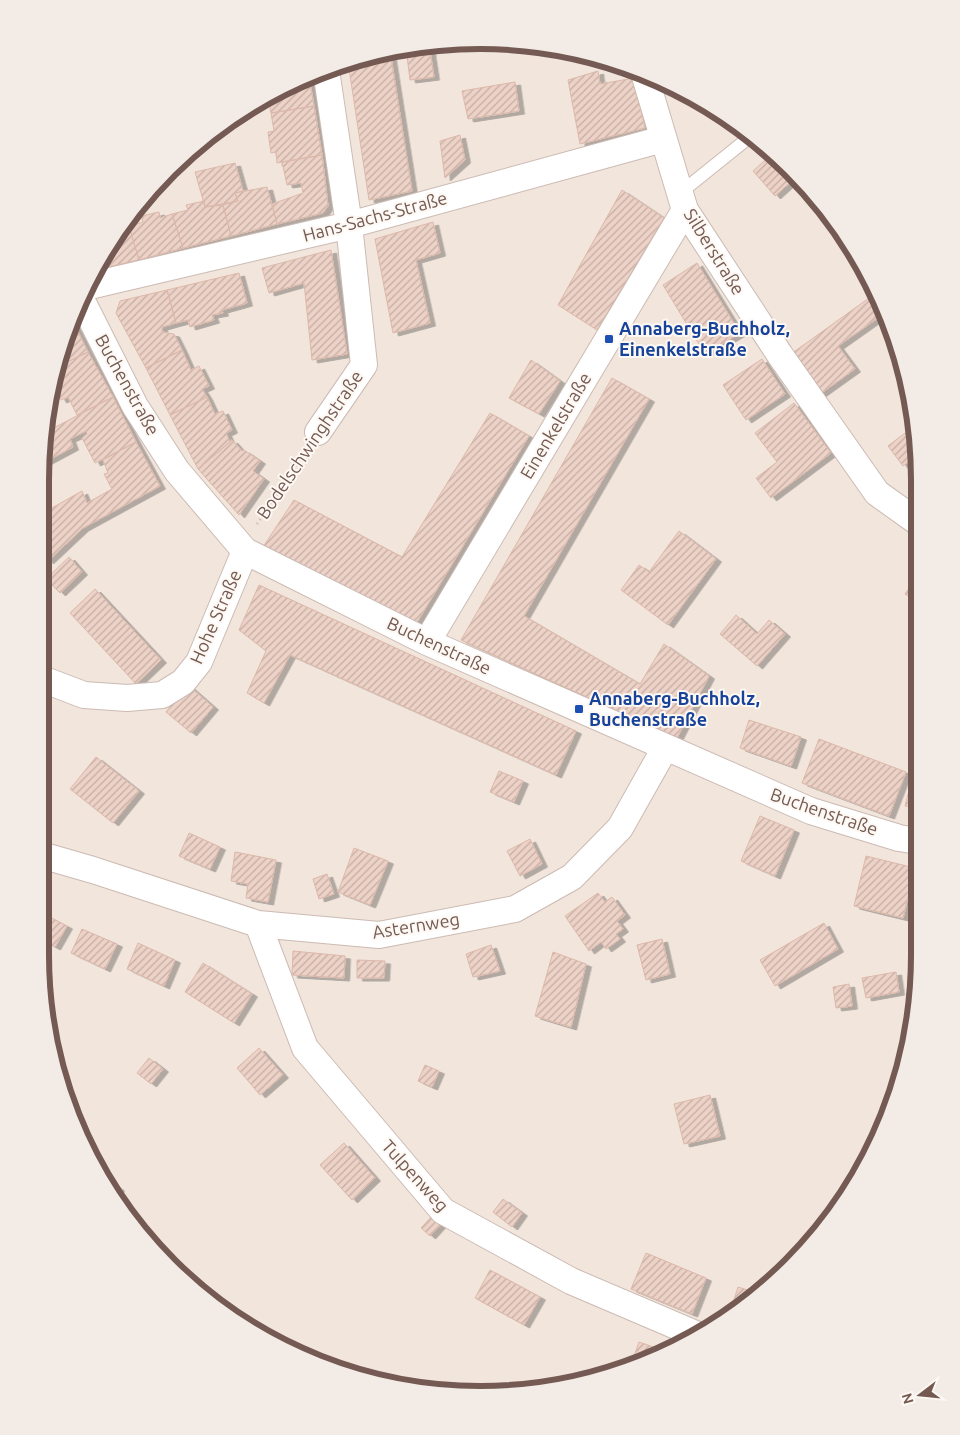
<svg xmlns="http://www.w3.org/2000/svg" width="960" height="1435" viewBox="0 0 960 1435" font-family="Ubuntu,sans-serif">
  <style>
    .residential { fill: #f1e5dc }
    .building { fill: url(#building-hatch); stroke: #ddb8aa; filter: url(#shadow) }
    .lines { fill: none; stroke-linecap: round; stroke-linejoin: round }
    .service-casing { stroke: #ccbbb3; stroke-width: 14 }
    .minor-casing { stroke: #ccbbb3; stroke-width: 28 }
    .path { stroke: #d2b5aa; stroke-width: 3; stroke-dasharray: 1 4; stroke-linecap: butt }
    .service { stroke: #fff; stroke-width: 12 }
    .minor { stroke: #fff; stroke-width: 26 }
    .transit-dot { fill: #1a4fb4; stroke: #fdf8f3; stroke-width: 2 }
    .labels { text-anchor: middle; stroke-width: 4; stroke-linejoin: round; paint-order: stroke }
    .street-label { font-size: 18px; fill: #745a52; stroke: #fdf8f3 }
    .transit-label { font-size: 18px; font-weight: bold; fill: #164399; stroke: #fdf8f3; text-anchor: start }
    .rim { fill: none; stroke: #745a52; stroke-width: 6 }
  </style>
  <defs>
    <pattern id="building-hatch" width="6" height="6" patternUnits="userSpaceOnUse" patternTransform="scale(1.25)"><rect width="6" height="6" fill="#edd2c7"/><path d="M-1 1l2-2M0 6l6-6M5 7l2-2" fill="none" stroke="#c5ada4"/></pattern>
    <filter id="shadow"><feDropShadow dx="5.5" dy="3" stdDeviation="0" flood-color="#0004"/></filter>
  </defs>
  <rect width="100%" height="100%" fill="#fbf4ed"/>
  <path class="residential" d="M452 41 538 44 622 63 700 99 770 149 829 212 875 286 905 366 919 452 916 1013 875 1149 811 1245 700 1336 566 1386 451 1394 312 1362 212 1304 114 1200 63 1096 40 955 44 422 85 286 149 190 212 131 286 85 366 55Z"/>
  <path class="building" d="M429 45 434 77 410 80 406 48Z
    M390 51 412 191 369 200 348 62 366 55Z
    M598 71 600 84 634 78 645 128 580 144 568 80Z
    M309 77 314 106 271 113 268 98H265L286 85Z
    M515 82 519 111 468 119 462 91Z
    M314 106 322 155 277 163 276 152 271 153 268 132 274 131 271 113Z
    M460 135 465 160 445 178 440 141Z
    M773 153 796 177 775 196 753 171Z
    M322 155 328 206 323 213 277 224 272 204 303 193 301 183 287 185 282 162Z
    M235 163 243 191 235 193 238 201 205 207 195 172Z
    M267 187 277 224 231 236 223 205 238 201 235 193Z
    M622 190 664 218 597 330 558 305Z
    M204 201 205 207 223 205 231 236 183 248 172 214 188 210 186 205Z
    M159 212 160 218 172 214 183 248 139 260 129 226 143 222 141 216Z
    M433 222 440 253 416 260 430 323 393 333 375 239Z
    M129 226 139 260 95 270 124 228Z
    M331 250 347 354 312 360 304 283 269 293 262 268Z
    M697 263 740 333 705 354 663 285Z
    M239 273 247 303 222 310 223 313 212 315 214 320 190 327 188 320 176 323 167 290Z
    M167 290 176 323 162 327V332L174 334 182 350 146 368 116 313 120 301Z
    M869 298 882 315 838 346 855 369 820 394 791 354Z
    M74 324 88 352 61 365Z
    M182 350 191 370 199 366 209 386 202 389 207 397 170 415 146 368Z
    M88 352 113 397 77 415 68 397 61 400 55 387 61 365Z
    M762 359 785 394 746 420 723 385Z
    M531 360 560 381 539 414 509 398Z
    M612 378 649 399 524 616 640 684 664 644 709 676 677 738 461 640Z
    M113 397 136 442 95 463 82 438 87 434 86 431 70 439 73 447 45 462 44 459V433Z
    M207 397 215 414 223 411 232 430 226 433 230 442 198 469 170 415Z
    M794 403 831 453 771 498 756 478 777 462 755 433Z
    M490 413 529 436 416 624 263 547 294 500 402 557Z
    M905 433 919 452V454L903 466 888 446Z
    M232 440 242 451 244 450 260 461 253 471 264 479 239 515 198 469Z
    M136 442 160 486 83 528 48 561 43 552V513L82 491 87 503 112 489 104 474 108 473 103 460Z
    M679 531 716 559 668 625 621 590 639 565 649 572Z
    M69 557 82 572 60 593 46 579Z
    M918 575V603L905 594Z
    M259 585 576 731 556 775 290 655 264 703 247 693 266 651 239 630Z
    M95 589 161 660 136 684 70 613Z
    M736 615 757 634 769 620 785 634 757 666 720 634Z
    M188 685 213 707 191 733 166 712Z
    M749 720 801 737 791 766 740 748Z
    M819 739 906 772 889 816 802 783Z
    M96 757 139 791 113 823 70 789Z
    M499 771 523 781 514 802 490 792Z
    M913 775 917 776V809L905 806Z
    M760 816 794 830 775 876 741 861Z
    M189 833 220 847 210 869 179 856Z
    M530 839 542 864 520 876 507 851Z
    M354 848 388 861 370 905 338 892Z
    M235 852 276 860 268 902 246 898 248 884 231 881Z
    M866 856 915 868 903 918 854 906Z
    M327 874 334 894 319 899 313 879Z
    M598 893 605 902 612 897 625 915 617 921 623 929 616 934 620 939 606 949 601 942 589 951 565 916Z
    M40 912 67 926 55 947 40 939Z
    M824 923 838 949 775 986 760 960Z
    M82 929 117 944 105 969 71 953Z
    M662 939 670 974 646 980 637 945Z
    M138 943 175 960 164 986 127 969Z
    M491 945 500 971 473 977 466 954Z
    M293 951 345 956 344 978 292 975Z
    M553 952 586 964 571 1027 535 1016Z
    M357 960 385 961 384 978H357Z
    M203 963 252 994 234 1023 185 992Z
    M896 972 899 992 866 998 862 978Z
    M849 984 852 1006 836 1008 833 987Z
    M259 1048 283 1075 260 1095 237 1068Z
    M149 1058 163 1069 151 1084 137 1073Z
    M425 1065 439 1071 432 1087 418 1081Z
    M710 1095 720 1136 684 1144 674 1104Z
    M344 1143 375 1178 352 1200 320 1165Z
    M103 1177 119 1188 113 1197Z
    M503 1199 522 1213 512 1227 493 1212Z
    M433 1215 442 1223 430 1236 421 1228Z
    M646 1253 706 1278 692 1314 631 1289Z
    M490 1270 540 1297 524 1325 475 1298Z
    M738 1287 754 1292 730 1312Z
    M639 1342 662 1350 632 1362Z"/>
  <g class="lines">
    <g class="service-casing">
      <path id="service" d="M680 193 751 136"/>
    </g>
    <g class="minor-casing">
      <path id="minor" d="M644 73 685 210 780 355 877 493 919 523
        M85 287 349 225 663 139
        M81 299 135 406 177 471 245 551 427 642 811 811 899 838 917 841
        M318 432 364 365 349 225 326 70
        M427 642 685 210
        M42 679 84 695 127 698 162 695 183 682 199 662 245 551
        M41 857H48L93 870 258 924 379 935 515 909 572 877 620 828 665 748
        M258 924 305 1048 443 1211 571 1281 700 1336"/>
    </g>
    <path class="path" d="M257 524 305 452"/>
    <use href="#service" class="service"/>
    <use href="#minor" class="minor"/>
  </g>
  <g class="transit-dot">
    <rect x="604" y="334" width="10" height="10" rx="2.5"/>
    <rect x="574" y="704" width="10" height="10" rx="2.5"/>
  </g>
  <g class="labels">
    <g class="street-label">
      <text transform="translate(375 217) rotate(-15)" y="6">Hans-Sachs-Straße</text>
      <text transform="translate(714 252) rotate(58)" y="6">Silberstraße</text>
      <text transform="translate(127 385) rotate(61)" y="6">Buchenstraße</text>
      <text transform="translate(556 426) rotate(-59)" y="6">Einenkelstraße</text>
      <text transform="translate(310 445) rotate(-56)" y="6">Bodelschwinghstraße</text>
      <text transform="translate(216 617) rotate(-66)" y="6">Hohe Straße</text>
      <text transform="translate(439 646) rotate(25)" y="6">Buchenstraße</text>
      <text transform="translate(824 812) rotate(19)" y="6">Buchenstraße</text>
      <text transform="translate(416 926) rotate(-9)" y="6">Asternweg</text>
      <text transform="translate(415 1176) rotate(48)" y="6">Tulpenweg</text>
    </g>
    <g class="transit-label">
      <text x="619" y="335">Annaberg-Buchholz,<tspan x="619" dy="21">Einenkelstraße</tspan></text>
      <text x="589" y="705">Annaberg-Buchholz,<tspan x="589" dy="21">Buchenstraße</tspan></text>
    </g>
  </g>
  <path d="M0 0H960V1435H0ZM480 49H480A431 431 0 0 1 911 480V955A431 431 0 0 1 480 1386H480A431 431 0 0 1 49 955V480A431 431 0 0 1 480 49Z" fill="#f2ebe6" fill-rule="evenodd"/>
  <path class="rim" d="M480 49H480A431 431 0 0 1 911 480V955A431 431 0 0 1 480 1386H480A431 431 0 0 1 49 955V480A431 431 0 0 1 480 49Z"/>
  <g transform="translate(920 1395) rotate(254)" stroke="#fdf8f3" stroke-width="4" paint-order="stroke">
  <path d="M0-4L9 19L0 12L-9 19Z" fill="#745a52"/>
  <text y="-8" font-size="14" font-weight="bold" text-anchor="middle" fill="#745a52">N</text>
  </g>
</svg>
